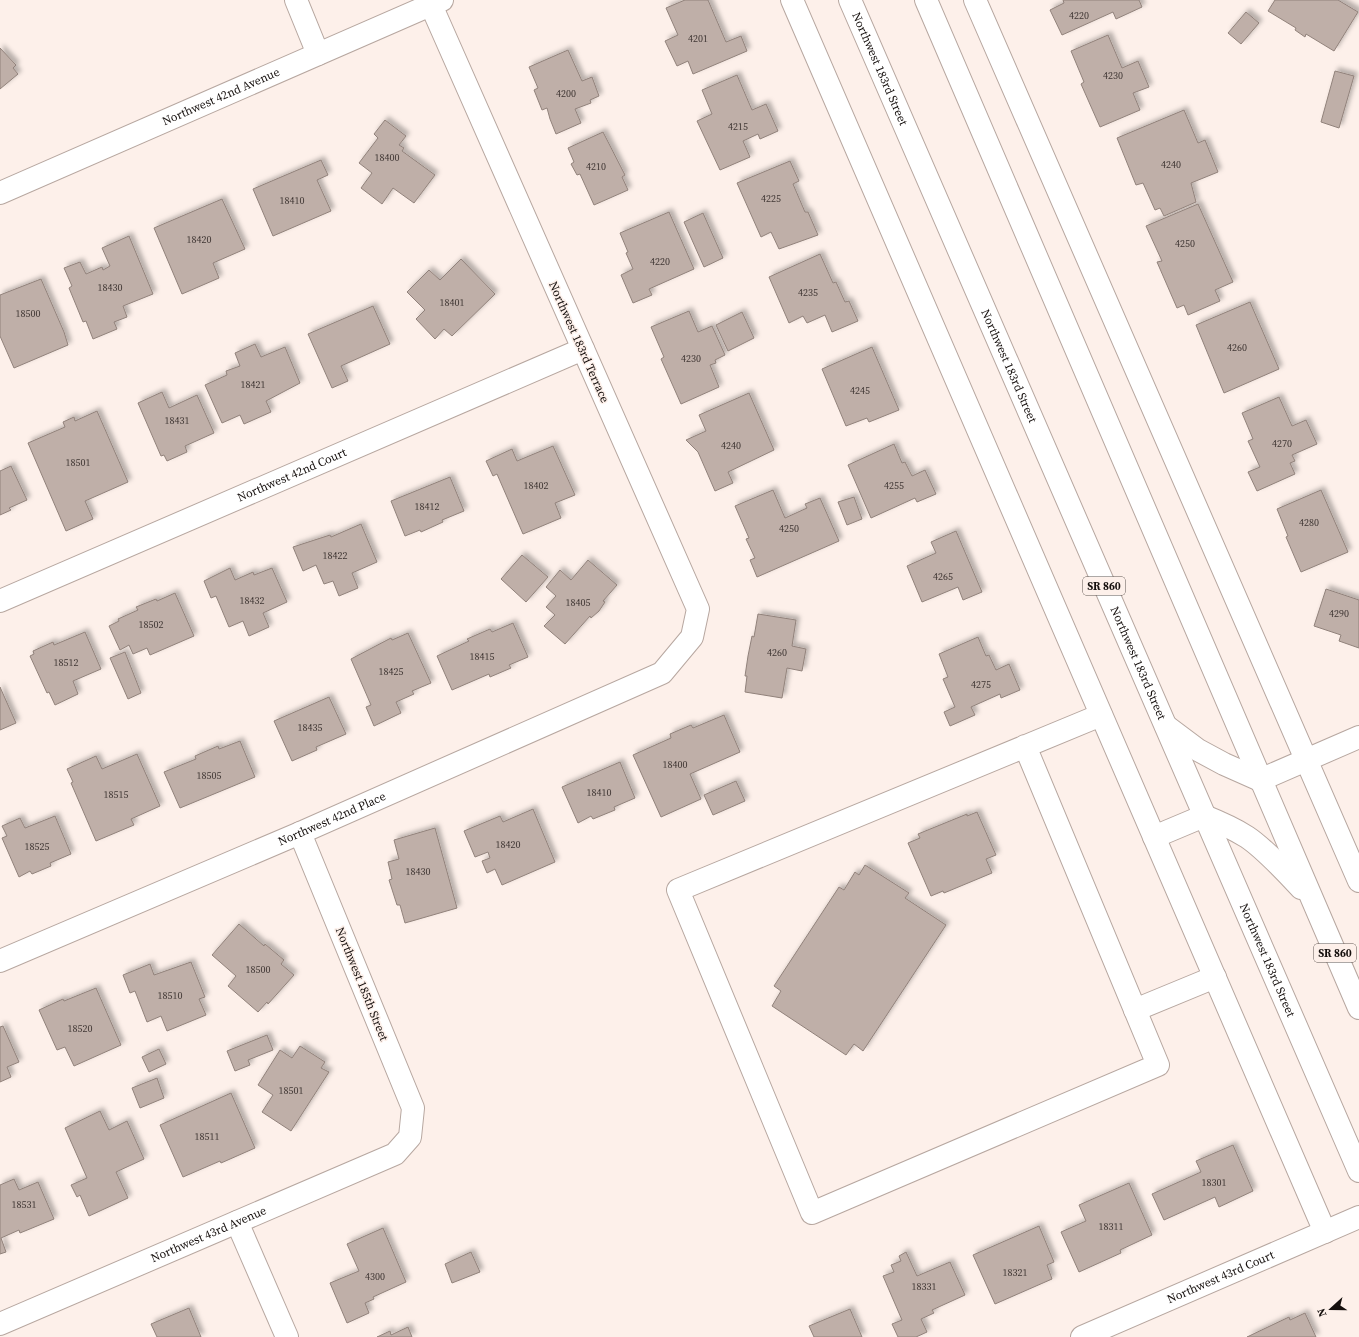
<svg xmlns="http://www.w3.org/2000/svg" width="1359" height="1337" viewBox="0 0 1359 1337" font-family="'Source Serif 4',serif">
  <style>
    .building { fill: #bfafa8; stroke: #91827b; filter: url(#shadow) }
    .lines { fill: none; stroke-linecap: round; stroke-linejoin: round }
    .minor-casing { stroke: #b7a7a0; stroke-width: 24 }
    .major-casing { stroke: #b7a7a0; stroke-width: 24 }
    .minor { stroke: #fff; stroke-width: 22 }
    .major { stroke: #fff; stroke-width: 22 }
    .labels { text-anchor: middle; stroke-width: 3; stroke-linejoin: round; paint-order: stroke }
    .number-label { font-size: 10px; fill: #403734 }
    .shield { fill: #fdf0ea; stroke: #5b524f; stroke-width: 1 }
    .shield-label { font-size: 11px; font-weight: bold; fill: #150f0d }
    .street-label { font-size: 12px; fill: #150f0d; stroke: #fdf0ea }
  </style>
  <defs>
    <filter id="shadow"><feDropShadow dx="3.5" dy="-3.5" stdDeviation="2" flood-color="#0004"/></filter>
  </defs>
  <rect width="100%" height="100%" fill="#fdf0ea"/>
  <path class="building" d="M685 0H708L726 42 741 36 747 51 693 74 688 61 677 66 665 41 678 35 666 8Z
    M1063 0H1139L1142 7 1116 19 1113 12 1062 35 1050 10 1064 3Z
    M1275 0H1338L1358 12 1334 51 1306 34 1305 37 1295 30 1296 28 1268 11Z
    M1246 12 1259 23 1241 44 1228 33Z
    M1108 35 1122 68 1138 61 1149 87 1133 93 1140 110 1100 127 1081 84 1084 82 1071 51Z
    M0 48 16 65 13 68 18 74 0 89Z
    M568 50 582 81 592 77 599 96 590 100 591 103 575 109 581 123 556 134 550 119 547 108 542 110 534 90 538 88 529 67Z
    M1335 71 1354 76 1339 128 1321 122Z
    M737 75 752 110 766 104 778 131 760 139 758 134 743 141 750 157 720 170 697 121 712 114 702 90Z
    M1184 110 1198 143 1205 140 1218 172 1191 183 1196 202 1164 216 1160 208 1155 210 1143 183 1136 185 1117 138Z
    M385 120 406 136 399 145 404 148 402 151 435 175 414 203 393 188 382 204 361 188 372 173 359 163 378 138 374 134Z
    M603 132 625 175 622 177 628 190 594 205 580 174 577 175 571 164 574 162 568 148Z
    M321 160 328 175 317 180 331 211 273 236 253 189Z
    M790 161 799 181 793 184 805 212H808L818 235 779 249 771 232 761 237 737 183Z
    M222 199 245 249 213 263 219 278 182 294 154 228Z
    M1198 204 1233 282 1215 290 1220 301 1188 315 1184 305 1177 308 1157 262 1162 261 1146 226Z
    M669 212 694 269 649 289 652 295 633 303 621 275 633 269 626 253 628 252 620 233Z
    M703 213 723 258 704 267 684 222Z
    M129 236 153 294 123 306 127 317 114 322 117 329 93 339 86 321 83 322 69 288 72 286 64 268 80 262 86 274 102 267 103 270 110 266 102 248Z
    M820 254 833 283 836 282 845 302 849 301 858 321 832 332 825 315 807 323 803 316 789 323 769 277Z
    M461 259 495 294 452 336 444 329 435 339 416 319 425 310 407 292 429 270 440 280Z
    M41 279 64 332 68 345 14 368 0 336V295Z
    M1250 302 1279 369 1224 393 1196 325Z
    M373 306 390 344 341 366 348 381 332 388 308 334Z
    M689 311 698 332 712 326 725 355 715 360 716 363 710 365 719 387 681 404 661 359 664 357 651 327Z
    M742 312 754 338 728 351 716 325Z
    M255 344 261 357 285 347 300 383 266 401 271 412 244 424 240 415 222 423 205 385 227 375 226 371 240 366 235 353Z
    M872 347 899 410 869 422 867 418 846 426 822 369Z
    M162 392 169 408 197 395 214 433 185 446 187 452 167 461 164 455 161 456 138 403Z
    M749 393 774 450 728 472 733 483 715 491 698 452 686 440 706 431 699 415Z
    M1279 397 1292 426 1306 420 1317 444 1292 455 1295 461 1290 463 1295 474 1257 491 1248 472 1260 467 1248 441 1253 439 1242 413Z
    M97 411 128 482 85 501 93 519 66 531 28 443 65 427 63 422 74 417 75 421Z
    M894 444 902 463 905 462 912 476 925 470 936 494 917 502 915 498 871 518 848 465Z
    M553 446 575 495 555 503 561 518 523 534 497 474 493 476 486 461 512 449 517 461Z
    M11 466 27 500 9 508 11 510 0 515V471Z
    M450 477 464 511 442 520 443 522 421 532 420 530 405 536 391 501Z
    M773 490 785 518 807 508 805 504 820 498 839 541 757 577 750 560 755 558 746 539 749 538 735 506Z
    M1321 490 1348 552 1301 572 1286 537 1288 536 1277 509Z
    M854 497 862 519 847 525 838 502Z
    M361 524 377 562 352 573 358 588 339 596 333 581 324 584 316 565 303 571 293 547 330 535 331 537Z
    M956 531 982 592 963 600 958 587 922 602 907 566 936 553 931 542Z
    M522 555 548 577 526 602 501 579Z
    M588 560 617 585 603 601 605 602 599 611 591 618 590 616 565 644 544 626 555 615 546 607 556 596 546 587 560 570 571 580Z
    M230 568 235 580 253 572 254 575 272 568 287 602 263 613 269 627 249 636 243 621 229 627 216 596 211 598 204 581Z
    M1326 589 1359 600V648L1339 641 1341 635 1314 626Z
    M175 593 194 636 150 655 147 648 133 654 129 645 120 650 109 626 119 621 118 619 138 610 136 607 156 599 157 601Z
    M758 614 796 620 792 646 806 649 802 671 787 668 782 698 745 692 747 676H745L748 656 752 636 754 637Z
    M513 623 528 657 509 665 511 668 490 677 489 674 452 690 437 656 469 641 467 639 490 629 492 632Z
    M85 632 101 669 73 681 78 694 55 705 49 692 47 693 30 656 34 654 33 651 53 642 54 645Z
    M408 633 431 683 412 691 414 694 396 702 401 713 374 726 366 707 371 705 351 659 391 638 392 640Z
    M978 637 986 656 989 655 996 670 1009 664 1020 690 1001 698 1000 694 971 707 975 715 950 726 944 712 955 707 943 679 948 677 939 654Z
    M125 652 141 693 128 699 110 658Z
    M0 687 16 723 0 730Z
    M329 697 346 734 316 747 317 750 292 761 274 721Z
    M724 715 740 752 690 774 701 799 661 817 633 755 671 738 670 734 691 725 693 728Z
    M240 741 255 777 180 808 164 772 196 759 195 756 218 746 219 749Z
    M137 754 160 806 131 819 134 825 96 841 71 783 73 782 67 769 96 756 102 769Z
    M620 762 635 798 614 807 615 810 593 819 591 816 578 823 562 787Z
    M736 781 745 801 713 815 704 795Z
    M533 809 555 862 502 885 495 869 487 873 482 861 490 858 488 852 475 857 464 831 500 816 503 822Z
    M977 812 996 855 986 859 992 873 944 893 943 891 931 896 908 843 920 838 918 834 967 814V816Z
    M55 816 71 854 50 863 51 866 32 874 30 871 19 877 2 838 7 836 2 826 20 818 25 828Z
    M435 828 457 908 405 923 400 905H397L389 880 392 879 388 862 399 859 394 840Z
    M865 865 909 893 905 898 946 925 863 1051 854 1044 846 1055 772 1006 781 991 774 986 839 887 844 890 855 872 859 875Z
    M239 924 264 946 265 944 284 960 281 964 294 975 268 1004 267 1002 258 1012 228 986 236 976 212 955Z
    M191 962 205 997 199 999 206 1015 167 1031 161 1016 147 1022 135 991 130 993 123 975 150 964 154 975Z
    M96 988 121 1045 74 1066 65 1047 57 1050 39 1010 63 999 64 1001Z
    M3 1026 19 1062 7 1067 11 1077 0 1082V1027Z
    M267 1035 273 1050 248 1060 250 1065 235 1071 227 1051Z
    M300 1046 325 1062 321 1068 329 1072 291 1131 262 1112 273 1095 258 1085 280 1050 292 1058Z
    M159 1049 166 1064 149 1072 142 1057Z
    M157 1078 164 1098 140 1108 132 1088Z
    M231 1093 255 1148 221 1163 220 1161 183 1177 160 1125Z
    M100 1111 109 1130 127 1121 144 1159 116 1172 128 1198 89 1216 80 1195 77 1197 71 1185 87 1178 65 1128Z
    M1233 1145 1253 1191 1219 1207 1215 1197 1164 1220 1152 1194 1201 1172 1196 1161Z
    M14 1179 19 1190 38 1182 54 1219 20 1233 19 1230 1 1238 6 1252 0 1254V1185Z
    M1129 1183 1152 1235 1120 1250 1121 1253 1079 1272 1061 1232 1086 1221 1079 1205Z
    M1039 1226 1054 1262 1047 1265 1052 1279 995 1304 973 1255Z
    M383 1228 406 1282 373 1297 374 1299 365 1303 369 1313 347 1323 330 1283 359 1271 347 1244Z
    M471 1252 480 1272 452 1283 445 1264Z
    M906 1252 917 1276 950 1262 965 1295 932 1310 934 1313 921 1319 927 1332 916 1337H898L892 1324 902 1320 883 1276 894 1272 891 1265 901 1261 899 1256Z
    M189 1308 201 1337H157L151 1324Z
    M850 1309 862 1337H814L809 1326Z
    M1305 1313 1316 1337H1247L1289 1317 1290 1320Z
    M408 1327 412 1337H377L390 1331 391 1335Z"/>
  <g class="lines">
    <g class="minor-casing">
      <g id="minor">
        <path d="M296 0 318 54"/>
        <path d="M792 0 1325 1232"/>
        <path d="M975 0 1359 881"/>
        <path id="s1" d="M0 193 442 0"/>
        <path id="s2" d="M0 601 583 349"/>
        <path d="M1025 746 1158 1065 812 1213 678 890 1101 715"/>
        <path d="M1260 780 1359 737"/>
        <path d="M1154 837 1204 816"/>
        <path id="s3" d="M0 961 300 833 662 673 692 637 698 609 431 5"/>
        <path d="M1135 1010 1215 977"/>
        <path d="M237 1222 287 1337"/>
        <path id="s4" d="M0 1324 395 1154 410 1137 413 1108 300 833"/>
        <path id="s5" d="M1082 1337 1359 1217"/>
      </g>
    </g>
    <g class="major-casing">
      <g id="major">
        <path id="s6" d="M850 0 1359 1171"/>
        <path d="M926 0 1359 1008"/>
        <path d="M1166 726 1198 750 1224 764 1260 780"/>
        <path d="M1204 816C1219 822 1233 828 1247 837 1265 849 1286 872 1301 888"/>
      </g>
    </g>
    <use href="#minor" class="minor"/>
    <use href="#major" class="major"/>
  </g>
  <g class="labels">
    <g class="number-label">
      <text x="1079" y="19">4220</text>
      <text x="698" y="42">4201</text>
      <text x="1113" y="79">4230</text>
      <text x="566" y="97">4200</text>
      <text x="738" y="130">4215</text>
      <text x="387" y="161">18400</text>
      <text x="1171" y="168">4240</text>
      <text x="596" y="170">4210</text>
      <text x="771" y="202">4225</text>
      <text x="292" y="204">18410</text>
      <text x="199" y="243">18420</text>
      <text x="1185" y="247">4250</text>
      <text x="660" y="265">4220</text>
      <text x="110" y="291">18430</text>
      <text x="808" y="296">4235</text>
      <text x="452" y="306">18401</text>
      <text x="28" y="317">18500</text>
      <text x="1237" y="351">4260</text>
      <text x="691" y="362">4230</text>
      <text x="253" y="388">18421</text>
      <text x="860" y="394">4245</text>
      <text x="177" y="424">18431</text>
      <text x="1282" y="447">4270</text>
      <text x="731" y="449">4240</text>
      <text x="78" y="466">18501</text>
      <text x="536" y="489">18402</text>
      <text x="894" y="489">4255</text>
      <text x="427" y="510">18412</text>
      <text x="1309" y="526">4280</text>
      <text x="789" y="532">4250</text>
      <text x="335" y="559">18422</text>
      <text x="943" y="580">4265</text>
      <text x="252" y="604">18432</text>
      <text x="578" y="606">18405</text>
      <text x="1339" y="617">4290</text>
      <text x="151" y="628">18502</text>
      <text x="777" y="656">4260</text>
      <text x="482" y="660">18415</text>
      <text x="66" y="666">18512</text>
      <text x="391" y="675">18425</text>
      <text x="981" y="688">4275</text>
      <text x="310" y="731">18435</text>
      <text x="675" y="768">18400</text>
      <text x="209" y="779">18505</text>
      <text x="599" y="796">18410</text>
      <text x="116" y="798">18515</text>
      <text x="508" y="848">18420</text>
      <text x="37" y="850">18525</text>
      <text x="418" y="875">18430</text>
      <text x="258" y="973">18500</text>
      <text x="170" y="999">18510</text>
      <text x="80" y="1032">18520</text>
      <text x="291" y="1094">18501</text>
      <text x="207" y="1140">18511</text>
      <text x="1214" y="1186">18301</text>
      <text x="24" y="1208">18531</text>
      <text x="1111" y="1230">18311</text>
      <text x="1015" y="1276">18321</text>
      <text x="375" y="1280">4300</text>
      <text x="924" y="1290">18331</text>
    </g>
    <g class="shield">
      <rect x="1083" y="577" width="42" height="18" rx="3"/>
      <rect x="1314" y="944" width="42" height="18" rx="3"/>
    </g>
    <g class="shield-label">
      <text x="1104" y="590">SR 860</text>
      <text x="1335" y="957">SR 860</text>
    </g>
    <g class="street-label">
      <text dy="4" stroke="none"><textPath href="#s6" startOffset="75">Northwest 183rd Street</textPath></text>
      <text dy="4" stroke="none"><textPath href="#s1" startOffset="241">Northwest 42nd Avenue</textPath></text>
      <text transform="translate(579 342) rotate(66)" y="4">Northwest 183rd Terrace</text>
      <text dy="4" stroke="none"><textPath href="#s6" startOffset="399">Northwest 183rd Street</textPath></text>
      <text dy="4" stroke="none"><textPath href="#s2" startOffset="318">Northwest 42nd Court</textPath></text>
      <text dy="4" stroke="none"><textPath href="#s6" startOffset="723">Northwest 183rd Street</textPath></text>
      <text dy="4" stroke="none"><textPath href="#s3" startOffset="361">Northwest 42nd Place</textPath></text>
      <text dy="4" stroke="none"><textPath href="#s6" startOffset="1047">Northwest 183rd Street</textPath></text>
      <text transform="translate(362 984) rotate(68)" y="4">Northwest 185th Street</text>
      <text dy="4" stroke="none"><textPath href="#s4" startOffset="227">Northwest 43rd Avenue</textPath></text>
      <text dy="4" stroke="none"><textPath href="#s5" startOffset="151">Northwest 43rd Court</textPath></text>
    </g>
  </g>
  <g transform="translate(1331 1309) rotate(249)" stroke="#fdf0ea" stroke-width="3" paint-order="stroke">
  <path d="M0-3L7 15L0 10L-7 15Z" fill="#150f0d"/>
  <text y="-6" font-size="11" font-weight="bold" text-anchor="middle" fill="#150f0d">N</text>
  </g>
</svg>
